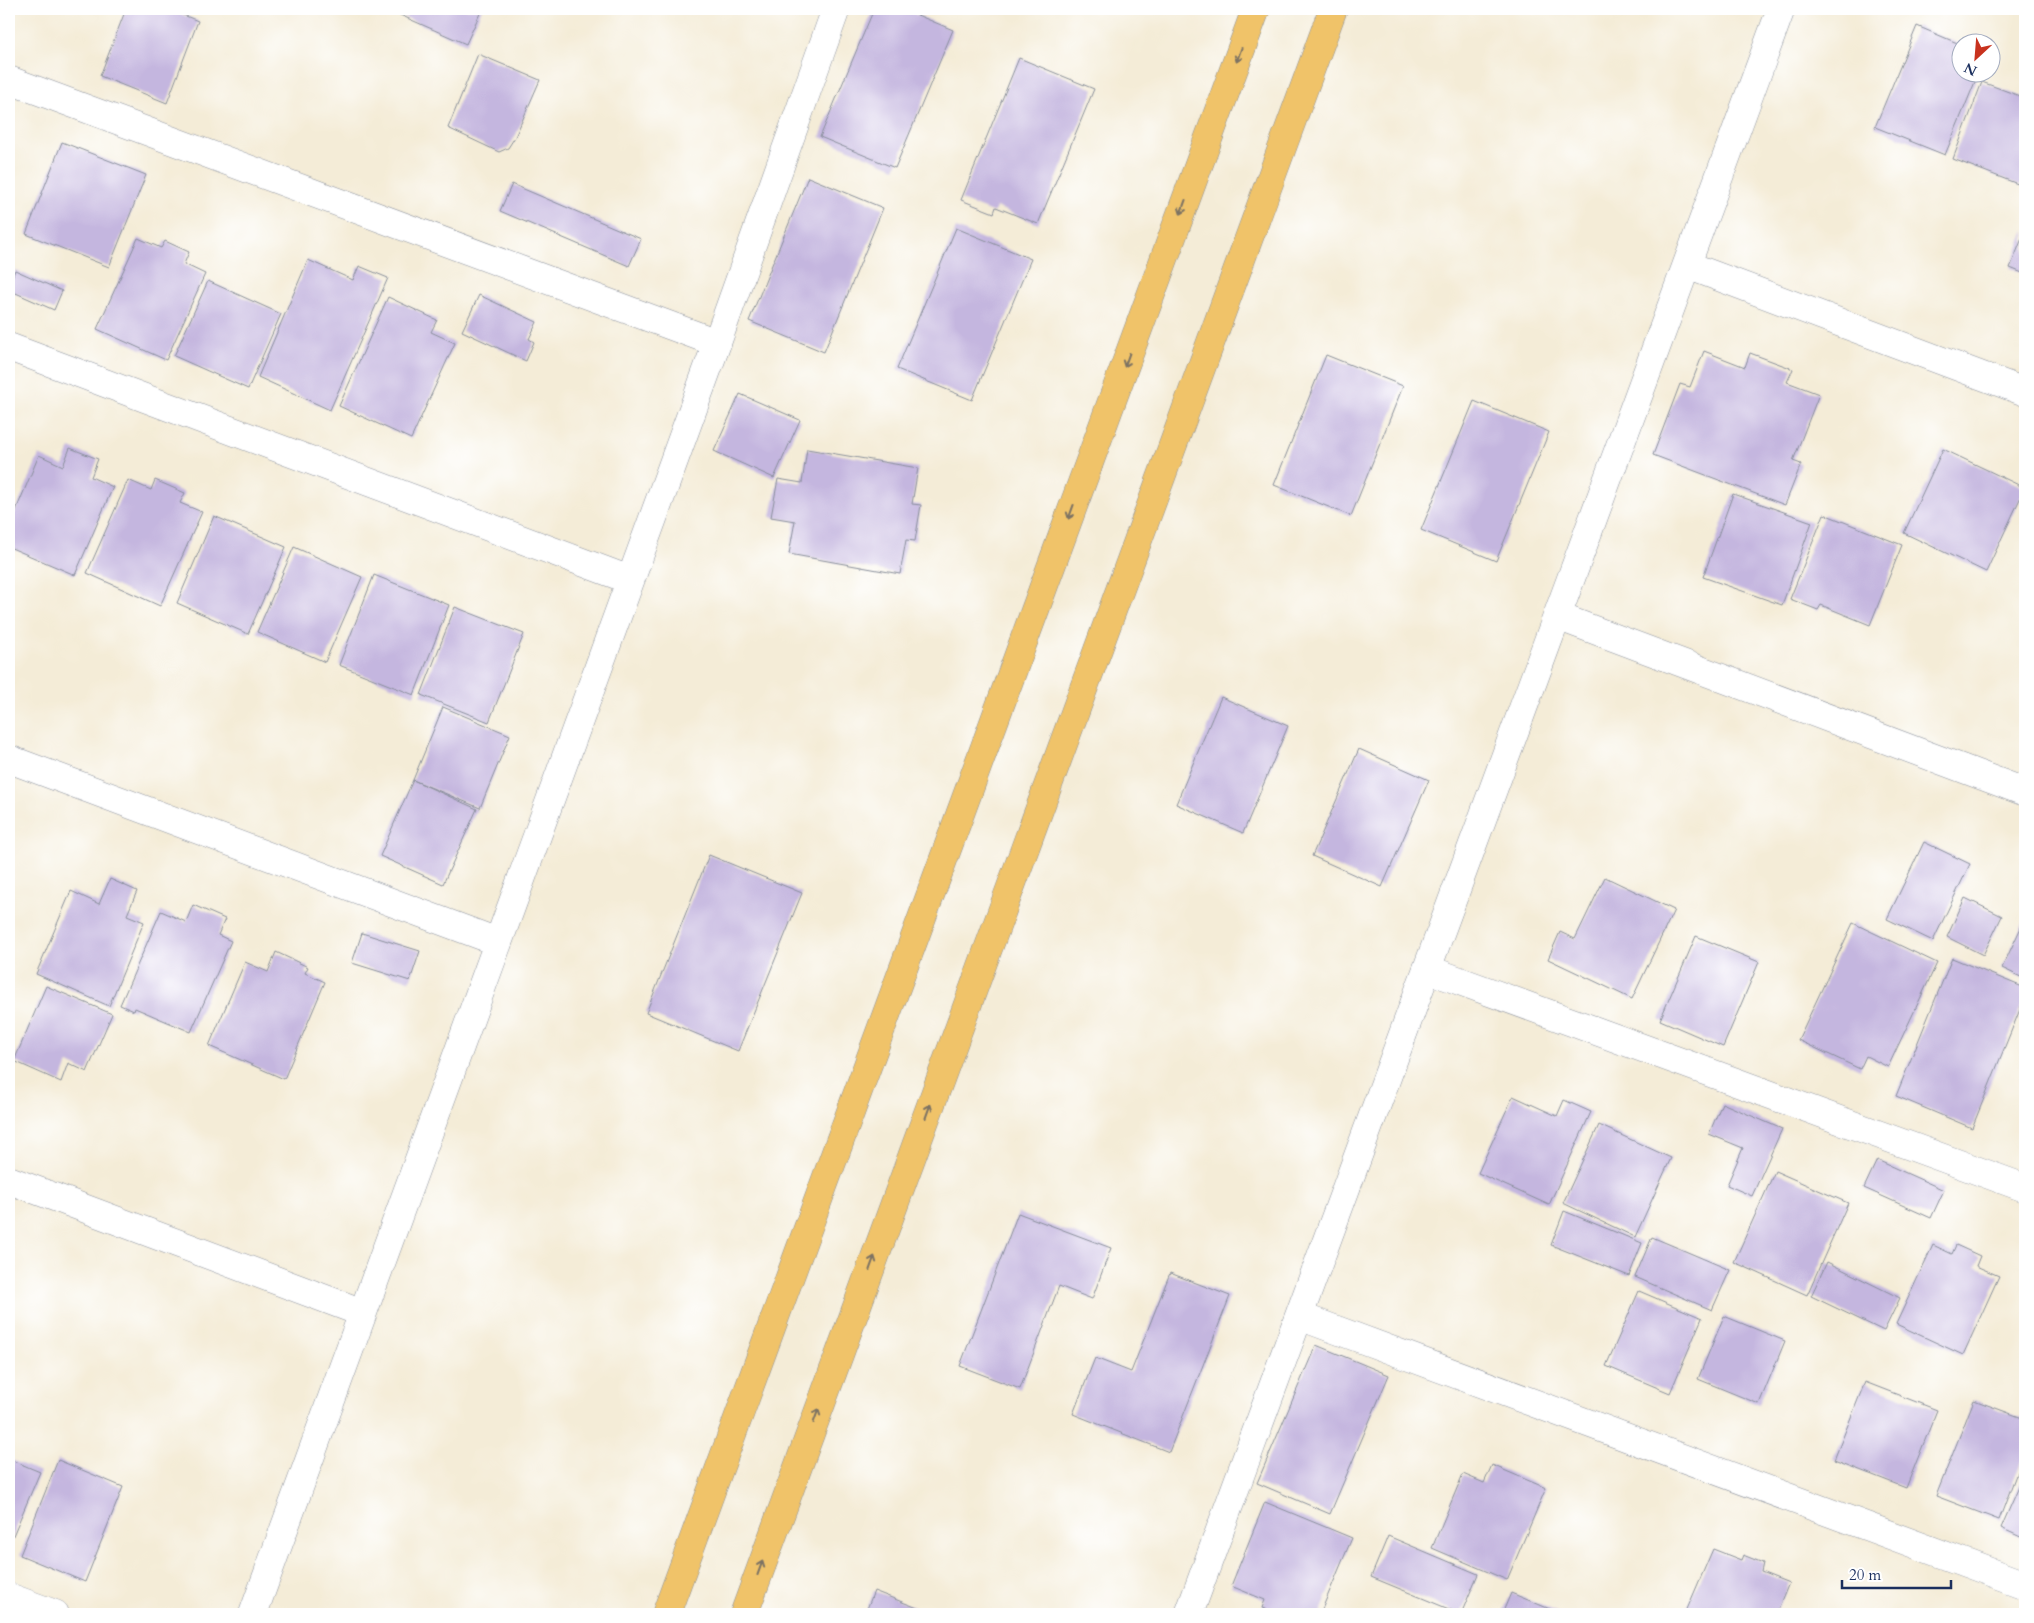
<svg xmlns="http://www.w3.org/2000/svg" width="2034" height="1623" viewBox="0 0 2034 1623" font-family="Cardo,serif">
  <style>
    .building { fill: #c4b6df }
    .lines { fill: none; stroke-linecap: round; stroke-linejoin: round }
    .minor-casing { stroke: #888e9a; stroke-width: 29 }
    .major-casing { stroke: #888e9a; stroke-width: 29 }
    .minor { stroke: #fff; stroke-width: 28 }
    .major { stroke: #f0c369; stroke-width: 28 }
    .oneway { stroke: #7b7263 }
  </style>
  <rect width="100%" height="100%" fill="#fff"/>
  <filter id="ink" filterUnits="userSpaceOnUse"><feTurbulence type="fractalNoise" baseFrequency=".02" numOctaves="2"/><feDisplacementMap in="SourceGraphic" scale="10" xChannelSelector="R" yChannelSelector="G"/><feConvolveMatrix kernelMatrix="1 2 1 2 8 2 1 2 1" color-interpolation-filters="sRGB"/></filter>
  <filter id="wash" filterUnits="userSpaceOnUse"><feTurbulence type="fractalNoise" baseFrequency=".0096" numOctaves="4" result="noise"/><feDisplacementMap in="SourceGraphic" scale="20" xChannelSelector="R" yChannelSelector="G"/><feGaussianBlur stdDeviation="1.12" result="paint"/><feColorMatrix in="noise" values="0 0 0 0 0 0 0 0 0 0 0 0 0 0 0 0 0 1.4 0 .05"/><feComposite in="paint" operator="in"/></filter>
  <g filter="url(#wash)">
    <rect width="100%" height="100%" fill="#f4ecd7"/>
    <g id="blocks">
      <path class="building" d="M126 9H183L181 14 198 21 167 103 100 76Z
        M392 9H482L466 44 391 11Z
        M874 9H903L953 30 895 168 820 137Z
        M1917 26 1962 45V72H1979L1945 155 1875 127Z
        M478 54 540 80 515 137 508 148 499 152 448 128Z
        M1019 58 1094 89 1038 224 996 207 994 213 961 200Z
        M1982 82 2025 98V180L2023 186 1953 159Z
        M62 142 146 175 109 267 26 234Z
        M808 177 883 208 824 352 749 321Z
        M512 184 641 239 629 266 500 211Z
        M956 228 1031 259 972 400 897 369Z
        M2025 231V274L2010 268Z
        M138 238 161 248 165 241 189 252 184 264 205 274 166 360 97 329Z
        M308 260 353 280 359 266 388 278 330 410 258 377Z
        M15 270 62 291 54 310 9 290V285Z
        M208 281 281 314 248 389 174 356Z
        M479 295 537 322 529 339 534 342 526 361 462 331Z
        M388 297 437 320 431 332 455 343 411 439 339 406Z
        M1704 351 1745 367 1750 353 1793 369 1787 382 1819 394 1793 461 1801 464 1785 505 1653 455 1680 384 1690 387Z
        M1326 355 1403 386 1351 516 1274 485Z
        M740 394 800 420 774 478 714 451Z
        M1474 401 1549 432 1496 561 1421 530Z
        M70 448 98 459 91 477 113 487 75 575 9 547V527L39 455 63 466Z
        M807 449 918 468 912 504 921 505 915 541 906 540 900 574 789 554 795 521 771 517 778 479 802 483Z
        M1943 449 2025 488 1986 572 1904 533Z
        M128 480 151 490 155 480 185 493 180 503 202 512 160 606 87 573Z
        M1733 494 1812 522 1782 605 1703 577Z
        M1824 514 1902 545 1870 625 1821 605 1818 610 1790 599Z
        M214 516 286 547 248 634 177 603Z
        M294 547 362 577 325 662 257 632Z
        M374 575 449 605 414 695 339 665Z
        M455 607 524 634 489 722 421 695Z
        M1221 697 1288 726 1243 833 1176 804Z
        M443 707 510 735 480 808 413 780Z
        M1359 749 1429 780 1382 887 1312 856Z
        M413 780 477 809 443 884 380 856Z
        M1924 842 1970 864 1933 941 1887 919Z
        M709 855 802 893 738 1051 646 1013Z
        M1605 877 1674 910 1632 999 1548 959 1560 932 1575 939Z
        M110 879 137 891 127 915 144 922 109 1006 36 974 71 891 99 904Z
        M1965 898 2002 916 1983 955 1947 937Z
        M193 905 225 919 218 935 231 941 191 1032 135 1008 134 1011 120 1005 161 911 186 922Z
        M2025 919V979L2002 968Z
        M1853 923 1937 963 1888 1067 1866 1056 1860 1069 1798 1040Z
        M362 933 420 951 410 981 352 963Z
        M1696 936 1759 962 1723 1047 1660 1020Z
        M276 952 308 967 305 973 325 982 284 1079 209 1046 245 962 268 972Z
        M1952 958 2025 988V997L1972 1128 1896 1096Z
        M46 986 112 1014 87 1072 68 1063 61 1082 14 1061Z
        M1513 1096 1557 1116 1564 1100 1591 1112 1549 1205 1478 1173Z
        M1722 1103 1782 1129 1752 1196 1727 1185 1743 1148 1709 1134Z
        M1599 1125 1671 1158 1635 1237 1563 1203Z
        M1877 1160 1944 1190 1931 1218 1864 1188Z
        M1775 1171 1848 1203 1807 1295 1734 1262Z
        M1564 1211 1642 1243 1629 1276 1551 1245Z
        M1018 1213 1111 1248 1092 1299 1059 1286 1020 1389 960 1366Z
        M1652 1237 1730 1270 1712 1310 1635 1277Z
        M1933 1245 1952 1254 1956 1245 1980 1256 1976 1266 1999 1276 1963 1355 1896 1324Z
        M1827 1262 1900 1298 1884 1331 1811 1296Z
        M1170 1273 1230 1296 1169 1452 1073 1414 1095 1358 1131 1372Z
        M1639 1291 1702 1318 1670 1393 1606 1366Z
        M1724 1316 1785 1341 1759 1404 1698 1379Z
        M1316 1345 1389 1375 1330 1514 1257 1483Z
        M1865 1382 1937 1410 1906 1488 1834 1460Z
        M1974 1400 2025 1419V1451L1999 1520 1936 1496Z
        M9 1459 40 1472 9 1545Z
        M58 1460 123 1487 85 1582 20 1555Z
        M1492 1465 1546 1488 1507 1580 1432 1548 1463 1474 1484 1483Z
        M2025 1473V1539L2001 1528Z
        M1265 1502 1352 1538 1320 1614H1278L1262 1608 1265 1600 1231 1586Z
        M1388 1536 1478 1574 1461 1614 1371 1577Z
        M1713 1549 1741 1560 1743 1555 1763 1563 1761 1572 1789 1583 1776 1614H1685Z
        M874 1591 933 1614H865Z
        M1511 1593 1562 1614H1502Z"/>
    </g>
  </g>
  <g filter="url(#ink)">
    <use href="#blocks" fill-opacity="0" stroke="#888e9a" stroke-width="1"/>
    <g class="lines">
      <g class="minor-casing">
        <path id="minor" d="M9 80 717 343
          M1687 265 2025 392
          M9 347 630 580
          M1557 616 2025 792
          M9 759 498 942
          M1427 969 2025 1188
          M9 1180 363 1313
          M1299 1316 2025 1585
          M9 1597 55 1614
          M253 1614 717 343 836 9
          M1189 1614 1781 9"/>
      </g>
      <g class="major-casing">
        <path id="major" d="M666 1614 1256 9
          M744 1614 1333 9"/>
      </g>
      <use href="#minor" class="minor"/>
      <use href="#major" class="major"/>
    </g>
    <defs><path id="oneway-shaft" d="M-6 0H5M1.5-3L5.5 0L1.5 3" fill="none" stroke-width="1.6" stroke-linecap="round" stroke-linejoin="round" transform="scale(1.25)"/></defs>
    <g class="oneway">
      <use href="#oneway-shaft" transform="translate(1239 55) rotate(110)"/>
      <use href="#oneway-shaft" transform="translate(1183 207) rotate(110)"/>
      <use href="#oneway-shaft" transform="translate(1127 360) rotate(110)"/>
      <use href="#oneway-shaft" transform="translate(1071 512) rotate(110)"/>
      <use href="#oneway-shaft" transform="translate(928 1111) rotate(-70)"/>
      <use href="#oneway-shaft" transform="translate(872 1263) rotate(-70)"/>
      <use href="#oneway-shaft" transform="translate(816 1416) rotate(-70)"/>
      <use href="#oneway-shaft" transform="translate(760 1568) rotate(-70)"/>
    </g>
  </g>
  <rect width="2034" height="1623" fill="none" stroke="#fff" stroke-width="30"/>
  <g transform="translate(1976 58) rotate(206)"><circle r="24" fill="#ffffff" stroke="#a4acbf"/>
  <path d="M0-4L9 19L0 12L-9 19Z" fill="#c8321e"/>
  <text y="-8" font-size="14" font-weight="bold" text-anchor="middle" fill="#1b2f5e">N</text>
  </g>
  <path d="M1842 1580v8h109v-8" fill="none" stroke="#1b2f5e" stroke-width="2.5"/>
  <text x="1849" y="1580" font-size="15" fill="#1b2f5e" stroke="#ffffff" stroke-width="4" paint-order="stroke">20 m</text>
</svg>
